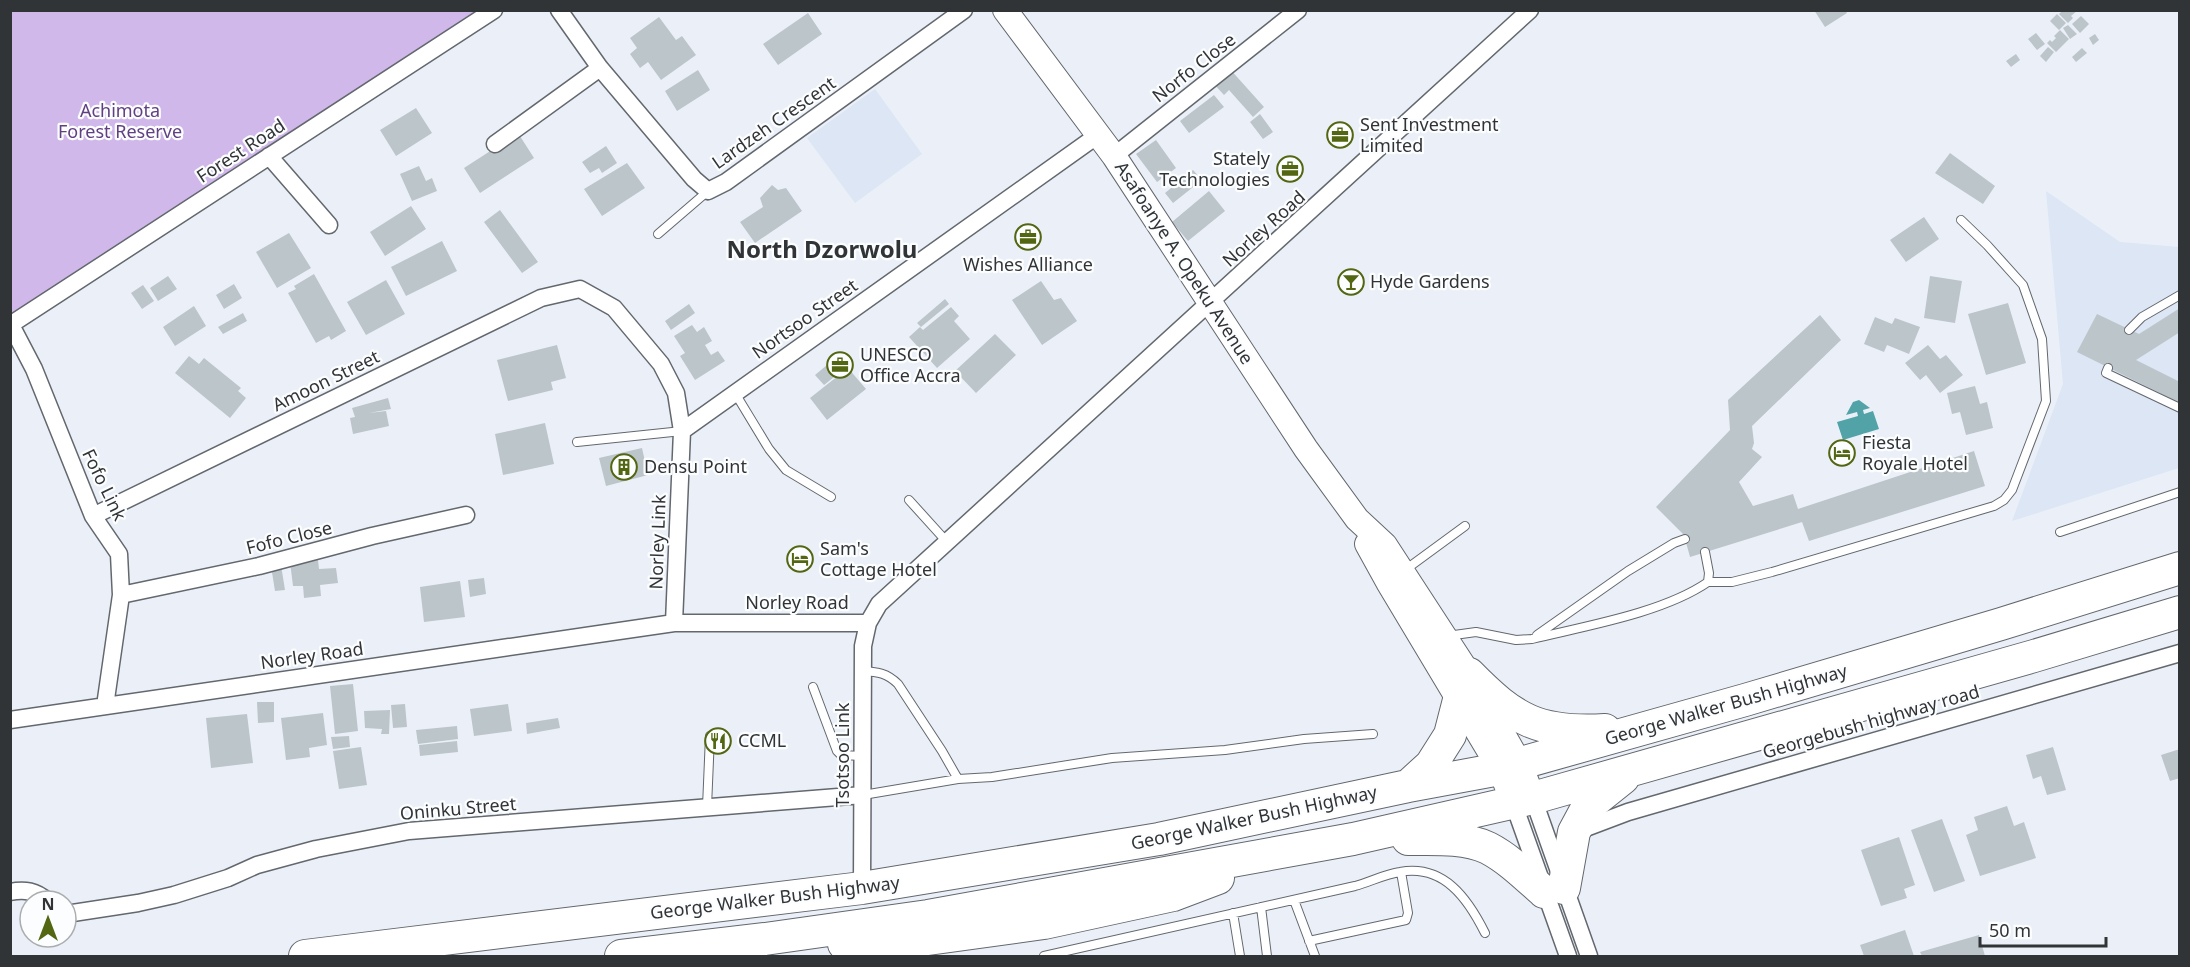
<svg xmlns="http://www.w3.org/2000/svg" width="2190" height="967" viewBox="0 0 2190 967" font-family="'Noto Sans',sans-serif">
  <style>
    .built { fill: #dce6f4 }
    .green { fill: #d0b9ea }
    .water { fill: #51a3a8 }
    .building { fill: #bcc5c9 }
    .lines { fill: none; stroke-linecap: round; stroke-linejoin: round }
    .lane-casing { stroke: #63686e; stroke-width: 10 }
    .street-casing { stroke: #63686e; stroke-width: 19 }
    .secondary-casing { stroke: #63686e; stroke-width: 26 }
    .highway-casing { stroke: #63686e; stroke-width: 34 }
    .lane { stroke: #fff; stroke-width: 8 }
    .street { stroke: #fff; stroke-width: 16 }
    .secondary { stroke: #fff; stroke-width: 24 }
    .highway { stroke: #fff; stroke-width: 32 }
    .labels { text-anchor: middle; stroke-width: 4.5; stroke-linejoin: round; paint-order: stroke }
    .street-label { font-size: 18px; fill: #313436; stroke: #fcfdff }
    .park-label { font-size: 18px; fill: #614081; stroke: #fcfdff }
    .poi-label { font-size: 18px; fill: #313436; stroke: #fcfdff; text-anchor: start }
    .district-label { font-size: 24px; font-weight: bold; fill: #313436; stroke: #fcfdff }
  </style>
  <rect width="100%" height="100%" fill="#ebf0f8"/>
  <path class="built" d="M875 89 922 154 855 203 807 138Z
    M2046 191 2120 242 2179 247V468L2012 521 2063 384Z"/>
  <path class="green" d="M11 11H481L11 325Z"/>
  <path class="water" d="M1859 400 1870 408 1863 410 1864 414 1873 411 1879 429 1843 440 1837 422 1858 416 1857 412 1846 415 1853 402Z"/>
  <path class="building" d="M1814 10H1845L1847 13 1825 27Z
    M2063 10H2078L2071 16 2073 18 2068 23 2059 14Z
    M808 13 822 34 778 65 763 44Z
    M2057 14 2066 23 2059 30 2050 21Z
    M2081 16 2089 24 2080 33 2072 24Z
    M659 17 676 40 682 36 696 55 661 80 648 62 640 68 630 54 637 48 630 38Z
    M2068 25 2077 34 2070 39 2063 28Z
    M2060 30 2069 39 2056 52 2047 43 2050 40 2052 42 2056 38 2054 36Z
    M2036 33 2045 44 2037 50 2028 39Z
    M2095 34 2099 40 2093 45 2089 38Z
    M2048 47 2054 52 2046 62 2040 56Z
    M2082 48 2087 53 2076 62 2072 57Z
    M2016 54 2020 60 2011 67 2006 61Z
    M1229 68 1264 107 1253 117 1229 90 1224 95 1212 82Z
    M698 70 710 90 677 111 665 91Z
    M1214 95 1224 107 1189 133 1180 121Z
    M416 108 432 133 396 156 380 130Z
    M1260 114 1273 132 1263 139 1250 122Z
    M518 133 534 158 480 193 464 168Z
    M1156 140 1176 168 1157 182 1136 154Z
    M606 146 617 163 602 173 599 168 590 173 582 162Z
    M1950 153 1995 186 1983 204 1935 173Z
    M627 163 645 188 602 216 584 189Z
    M419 166 426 181 432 178 437 191 412 201 400 174Z
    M1193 170 1202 180 1173 203 1165 193Z
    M772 185 778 190 786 188 802 211 755 243 740 222 763 207 760 198Z
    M1209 191 1225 211 1188 241 1172 222Z
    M411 206 426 229 385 256 370 232Z
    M500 210 538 262 522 273 484 222Z
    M1924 217 1939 239 1906 262 1890 240Z
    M289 233 311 268 277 288 256 252Z
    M442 241 457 271 406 296 391 267Z
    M314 274 346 331 331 340 329 336 316 343 288 293 296 289 294 286Z
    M168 276 177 289 158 301 150 288Z
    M1930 276 1962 281 1955 323 1924 318Z
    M386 280 405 314 366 335 347 302Z
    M1041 281 1054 300 1061 298 1077 321 1042 345 1012 300Z
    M234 284 242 298 224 309 216 295Z
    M143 285 154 301 142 309 131 293Z
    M945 299 949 304 921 327 917 323Z
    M2008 303 2026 363 1986 375 1968 314Z
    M689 304 695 313 671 330 665 321Z
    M194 306 206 326 175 346 163 327Z
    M951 307 959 316 954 321 970 339 937 368 909 337 920 327 923 330Z
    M2180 308V332L2136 360 2180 382V403L2077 352 2097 314 2139 334Z
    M243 313 247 321 223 334 218 327Z
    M1820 315 1841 340 1752 426 1754 443 1752 449 1762 457 1739 482 1753 506 1793 494 1798 509 1974 451 1985 486 1809 541 1802 522 1690 557 1684 535 1656 507 1730 430 1728 400Z
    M1875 317 1892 324 1895 318 1920 327 1909 354 1887 345 1884 352 1864 344Z
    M692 325 697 332 704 327 712 341 705 345 711 355 718 351 725 361 695 380 680 356 685 353 674 336Z
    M995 334 1016 355 976 393 955 371Z
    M557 345 566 378 551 382 553 390 508 401 497 360Z
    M1928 345 1940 359 1946 355 1963 375 1940 393 1926 375 1920 380 1905 363Z
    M839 355 848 366 824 385 815 375Z
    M189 356 199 364 204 358 241 388 238 391 246 398 230 418 175 373Z
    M848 368 866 389 827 420 810 398Z
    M1975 386 1980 404 1987 402 1993 428 1966 435 1960 412 1952 414 1947 393Z
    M388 398 391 409 369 413 386 411 389 426 353 434 350 418 355 417 352 408Z
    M545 423 554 464 503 475 495 434Z
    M642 448 648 475 606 486 599 458Z
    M318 560 319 569 336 568 338 583 320 585 321 596 304 598 303 586H293L290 562Z
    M281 565 285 590 275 591 271 566Z
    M484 578 486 594 470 597 468 580Z
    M460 581 465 617 424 622 420 587Z
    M353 684 358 731 335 734 330 686Z
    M257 702H274V722L258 723Z
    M405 704 407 727 393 728 391 705Z
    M508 704 512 731 474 736 470 709Z
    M390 710 389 734H381L382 729 365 728 364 711Z
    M323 713 327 745 309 748 310 757 286 760 281 718Z
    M247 714 253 763 211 768 206 718Z
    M558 718 560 728 527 734 526 723Z
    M457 726 458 739 418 744 416 730Z
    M349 736 350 747 333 749 331 737Z
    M457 741 458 752 420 756 419 745Z
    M361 747 367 785 339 789 333 751Z
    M2053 747 2066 790 2047 795 2041 776 2033 779 2026 755Z
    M2180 749V778L2170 781 2161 755Z
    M2007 806 2014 826 2024 822 2036 858 1980 876 1966 835 1978 830 1974 817Z
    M1942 819 1965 881 1934 892 1911 830Z
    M1899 837 1915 885 1904 889 1907 898 1881 906 1861 850Z
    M1905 930 1914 956H1864L1860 945Z
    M1979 935 1985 956H1922L1920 952Z"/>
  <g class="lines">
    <g class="lane-casing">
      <path id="lane" d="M658 234 708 191
        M2129 330 2142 317 2180 295
        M2108 368 2106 373 2180 408
        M735 393 769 449 786 470 831 497
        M577 442 682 431
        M909 500 947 542
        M2060 532 2180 492
        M1405 570 1465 526
        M1708 582H1732L1772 572 1994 506 2004 500 2012 490 2046 401 2042 339 2023 285 1987 245 1961 220
        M1537 635 1628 571 1674 543 1685 539
        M1447 636 1476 632 1516 640 1532 639C1585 626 1663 613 1708 582L1709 573 1705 552
        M863 671C878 672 887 673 898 684L942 751 958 779 992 777 1112 758 1225 750 1304 739 1373 734
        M813 687 837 751 841 755 862 756
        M863 795 958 779
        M707 807 710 736
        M1294 900 1315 956
        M1261 907 1267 956
        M1233 913 1240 956
        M1309 941 1406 920 1408 913 1401 872
        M1044 956 1355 886C1370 882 1385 874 1400 872 1444 864 1468 899 1485 933"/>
    </g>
    <g class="street-casing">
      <path id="street" d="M559 10 600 68 694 179 708 191 726 182 964 10
        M495 144 600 68
        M269 156 329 225
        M1114 156 1298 10
        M10 325 494 10
        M11 325 34 369 93 516 119 554 121 595 105 706
        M682 431 1098 135
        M93 516 541 298 580 289 614 308 661 364 676 393 682 431 674 623
        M121 595 259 566 372 536 466 515
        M10 720 674 623H868
        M1533 798 1589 956
        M1513 802 1568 956
        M1575 832 1628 812 2180 653
        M862 888 863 646 868 623 879 604 1530 10
        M10 892C25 889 36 891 47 901
        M66 914 138 903 174 895 228 878 257 865 316 849 409 831 863 795"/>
    </g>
    <g class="secondary-casing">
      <path id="secondary" d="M1005 10 1114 156 1306 449 1357 519 1385 545 1469 674 1520 764 1533 798
        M1367 544 1388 582 1500 769 1513 802"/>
    </g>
    <g class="highway-casing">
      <path id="highway" d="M1469 674C1514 720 1539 734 1605 730
        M1408 786 1431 765 1450 735 1459 700
        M1408 839C1433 839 1465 837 1488 848 1509 859 1526 876 1544 892
        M1564 888 1574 832 1588 806 1623 778
        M844 944 877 945 899 943 1044 923 1173 895 1218 878
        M305 956 862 888 1159 839 1408 786 1500 769 1745 700 2001 624 2180 568
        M621 956 765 939 928 916 1353 839 1533 798 2034 656 2180 612"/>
    </g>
    <use href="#lane" class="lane"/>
    <use href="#street" class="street"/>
    <use href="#secondary" class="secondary"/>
    <use href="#highway" class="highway"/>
  </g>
  <defs>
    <g id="office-ring" transform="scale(1.35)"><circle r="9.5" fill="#fcfdff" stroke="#536611" stroke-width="1.5"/><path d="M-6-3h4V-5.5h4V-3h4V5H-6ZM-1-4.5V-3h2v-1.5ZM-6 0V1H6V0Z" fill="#536611"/></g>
    <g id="bar-ring" transform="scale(1.35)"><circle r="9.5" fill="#fcfdff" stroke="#536611" stroke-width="1.5"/><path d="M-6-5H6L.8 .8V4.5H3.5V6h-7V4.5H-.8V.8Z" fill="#536611"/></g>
    <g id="hotel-ring" transform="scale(1.35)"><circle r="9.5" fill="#fcfdff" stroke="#536611" stroke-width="1.5"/><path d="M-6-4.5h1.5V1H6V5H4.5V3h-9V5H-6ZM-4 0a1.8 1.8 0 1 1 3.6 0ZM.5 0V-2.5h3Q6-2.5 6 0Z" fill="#536611"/></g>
    <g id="building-ring" transform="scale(1.35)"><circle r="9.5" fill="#fcfdff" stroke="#536611" stroke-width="1.5"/><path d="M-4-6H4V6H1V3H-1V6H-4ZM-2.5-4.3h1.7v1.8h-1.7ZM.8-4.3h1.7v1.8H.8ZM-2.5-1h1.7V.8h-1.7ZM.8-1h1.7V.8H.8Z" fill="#536611"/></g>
    <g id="restaurant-ring" transform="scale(1.35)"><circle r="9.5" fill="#fcfdff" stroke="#536611" stroke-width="1.5"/><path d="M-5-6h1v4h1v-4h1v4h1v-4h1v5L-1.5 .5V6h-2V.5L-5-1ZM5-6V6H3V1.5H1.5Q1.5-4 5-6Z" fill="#536611"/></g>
  </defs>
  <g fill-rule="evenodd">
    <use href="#office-ring" x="1340" y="135"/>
    <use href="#office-ring" x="1290" y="169"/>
    <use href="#office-ring" x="1028" y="237"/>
    <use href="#bar-ring" x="1351" y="282"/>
    <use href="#office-ring" x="840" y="365"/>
    <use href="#hotel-ring" x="1842" y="453"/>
    <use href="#building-ring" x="624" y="467"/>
    <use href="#hotel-ring" x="800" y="559"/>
    <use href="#restaurant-ring" x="718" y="741"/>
  </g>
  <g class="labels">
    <g class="street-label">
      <text transform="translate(1194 68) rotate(-38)" y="6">Norfo Close</text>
      <text transform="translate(774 123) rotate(-35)" y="6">Lardzeh Crescent</text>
      <text transform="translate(241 151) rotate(-33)" y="6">Forest Road</text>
      <text transform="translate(1264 229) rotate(-42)" y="6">Norley Road</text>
      <text transform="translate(1184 263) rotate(57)" y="6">Asafoanye A. Opeku Avenue</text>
      <text transform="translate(805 319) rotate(-35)" y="6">Nortsoo Street</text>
      <text transform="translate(326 381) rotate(-26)" y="6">Amoon Street</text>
      <text transform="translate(104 485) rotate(64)" y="6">Fofo Link</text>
      <text transform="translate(289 538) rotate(-14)" y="6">Fofo Close</text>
      <text transform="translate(658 542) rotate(-88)" y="6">Norley Link</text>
      <text x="797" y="609">Norley Road</text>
      <text transform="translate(312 656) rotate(-8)" y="6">Norley Road</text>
      <text transform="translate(1726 705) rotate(-16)" y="6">George Walker Bush Highway</text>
      <text transform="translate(1871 722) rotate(-16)" y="6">Georgebush highway road</text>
      <text transform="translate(843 755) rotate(-90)" y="6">Tsotsoo Link</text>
      <text transform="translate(458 809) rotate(-5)" y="6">Oninku Street</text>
      <text transform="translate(1254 818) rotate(-12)" y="6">George Walker Bush Highway</text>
      <text transform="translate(775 898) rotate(-7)" y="6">George Walker Bush Highway</text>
    </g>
    <g class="park-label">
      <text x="120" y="117">Achimota<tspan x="120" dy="21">Forest Reserve</tspan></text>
    </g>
    <g class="poi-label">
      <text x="1360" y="131">Sent Investment<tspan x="1360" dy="21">Limited</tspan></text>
      <text x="1270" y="165" text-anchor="end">Stately<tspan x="1270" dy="21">Technologies</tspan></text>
      <text x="1028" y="271" text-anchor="middle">Wishes Alliance</text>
      <text x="1370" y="288">Hyde Gardens</text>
      <text x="860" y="361">UNESCO<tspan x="860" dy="21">Office Accra</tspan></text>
      <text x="1862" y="449">Fiesta<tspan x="1862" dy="21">Royale Hotel</tspan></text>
      <text x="644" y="473">Densu Point</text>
      <text x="820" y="555">Sam's<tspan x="820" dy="21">Cottage Hotel</tspan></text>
      <text x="738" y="747">CCML</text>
    </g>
    <g class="district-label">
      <text x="822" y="258">North Dzorwolu</text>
    </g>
  </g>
  <rect width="2190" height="967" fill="none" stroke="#313436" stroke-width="24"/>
  <g transform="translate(48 919)"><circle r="28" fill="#fcfdff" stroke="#abadaf" stroke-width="1.5"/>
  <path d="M0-4.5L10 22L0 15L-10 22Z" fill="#536611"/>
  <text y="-9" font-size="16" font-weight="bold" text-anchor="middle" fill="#313436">N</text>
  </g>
  <path d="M1980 937v9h126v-9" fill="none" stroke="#313436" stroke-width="3"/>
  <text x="1989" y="937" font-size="18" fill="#313436" stroke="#fcfdff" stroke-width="4.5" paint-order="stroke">50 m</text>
</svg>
